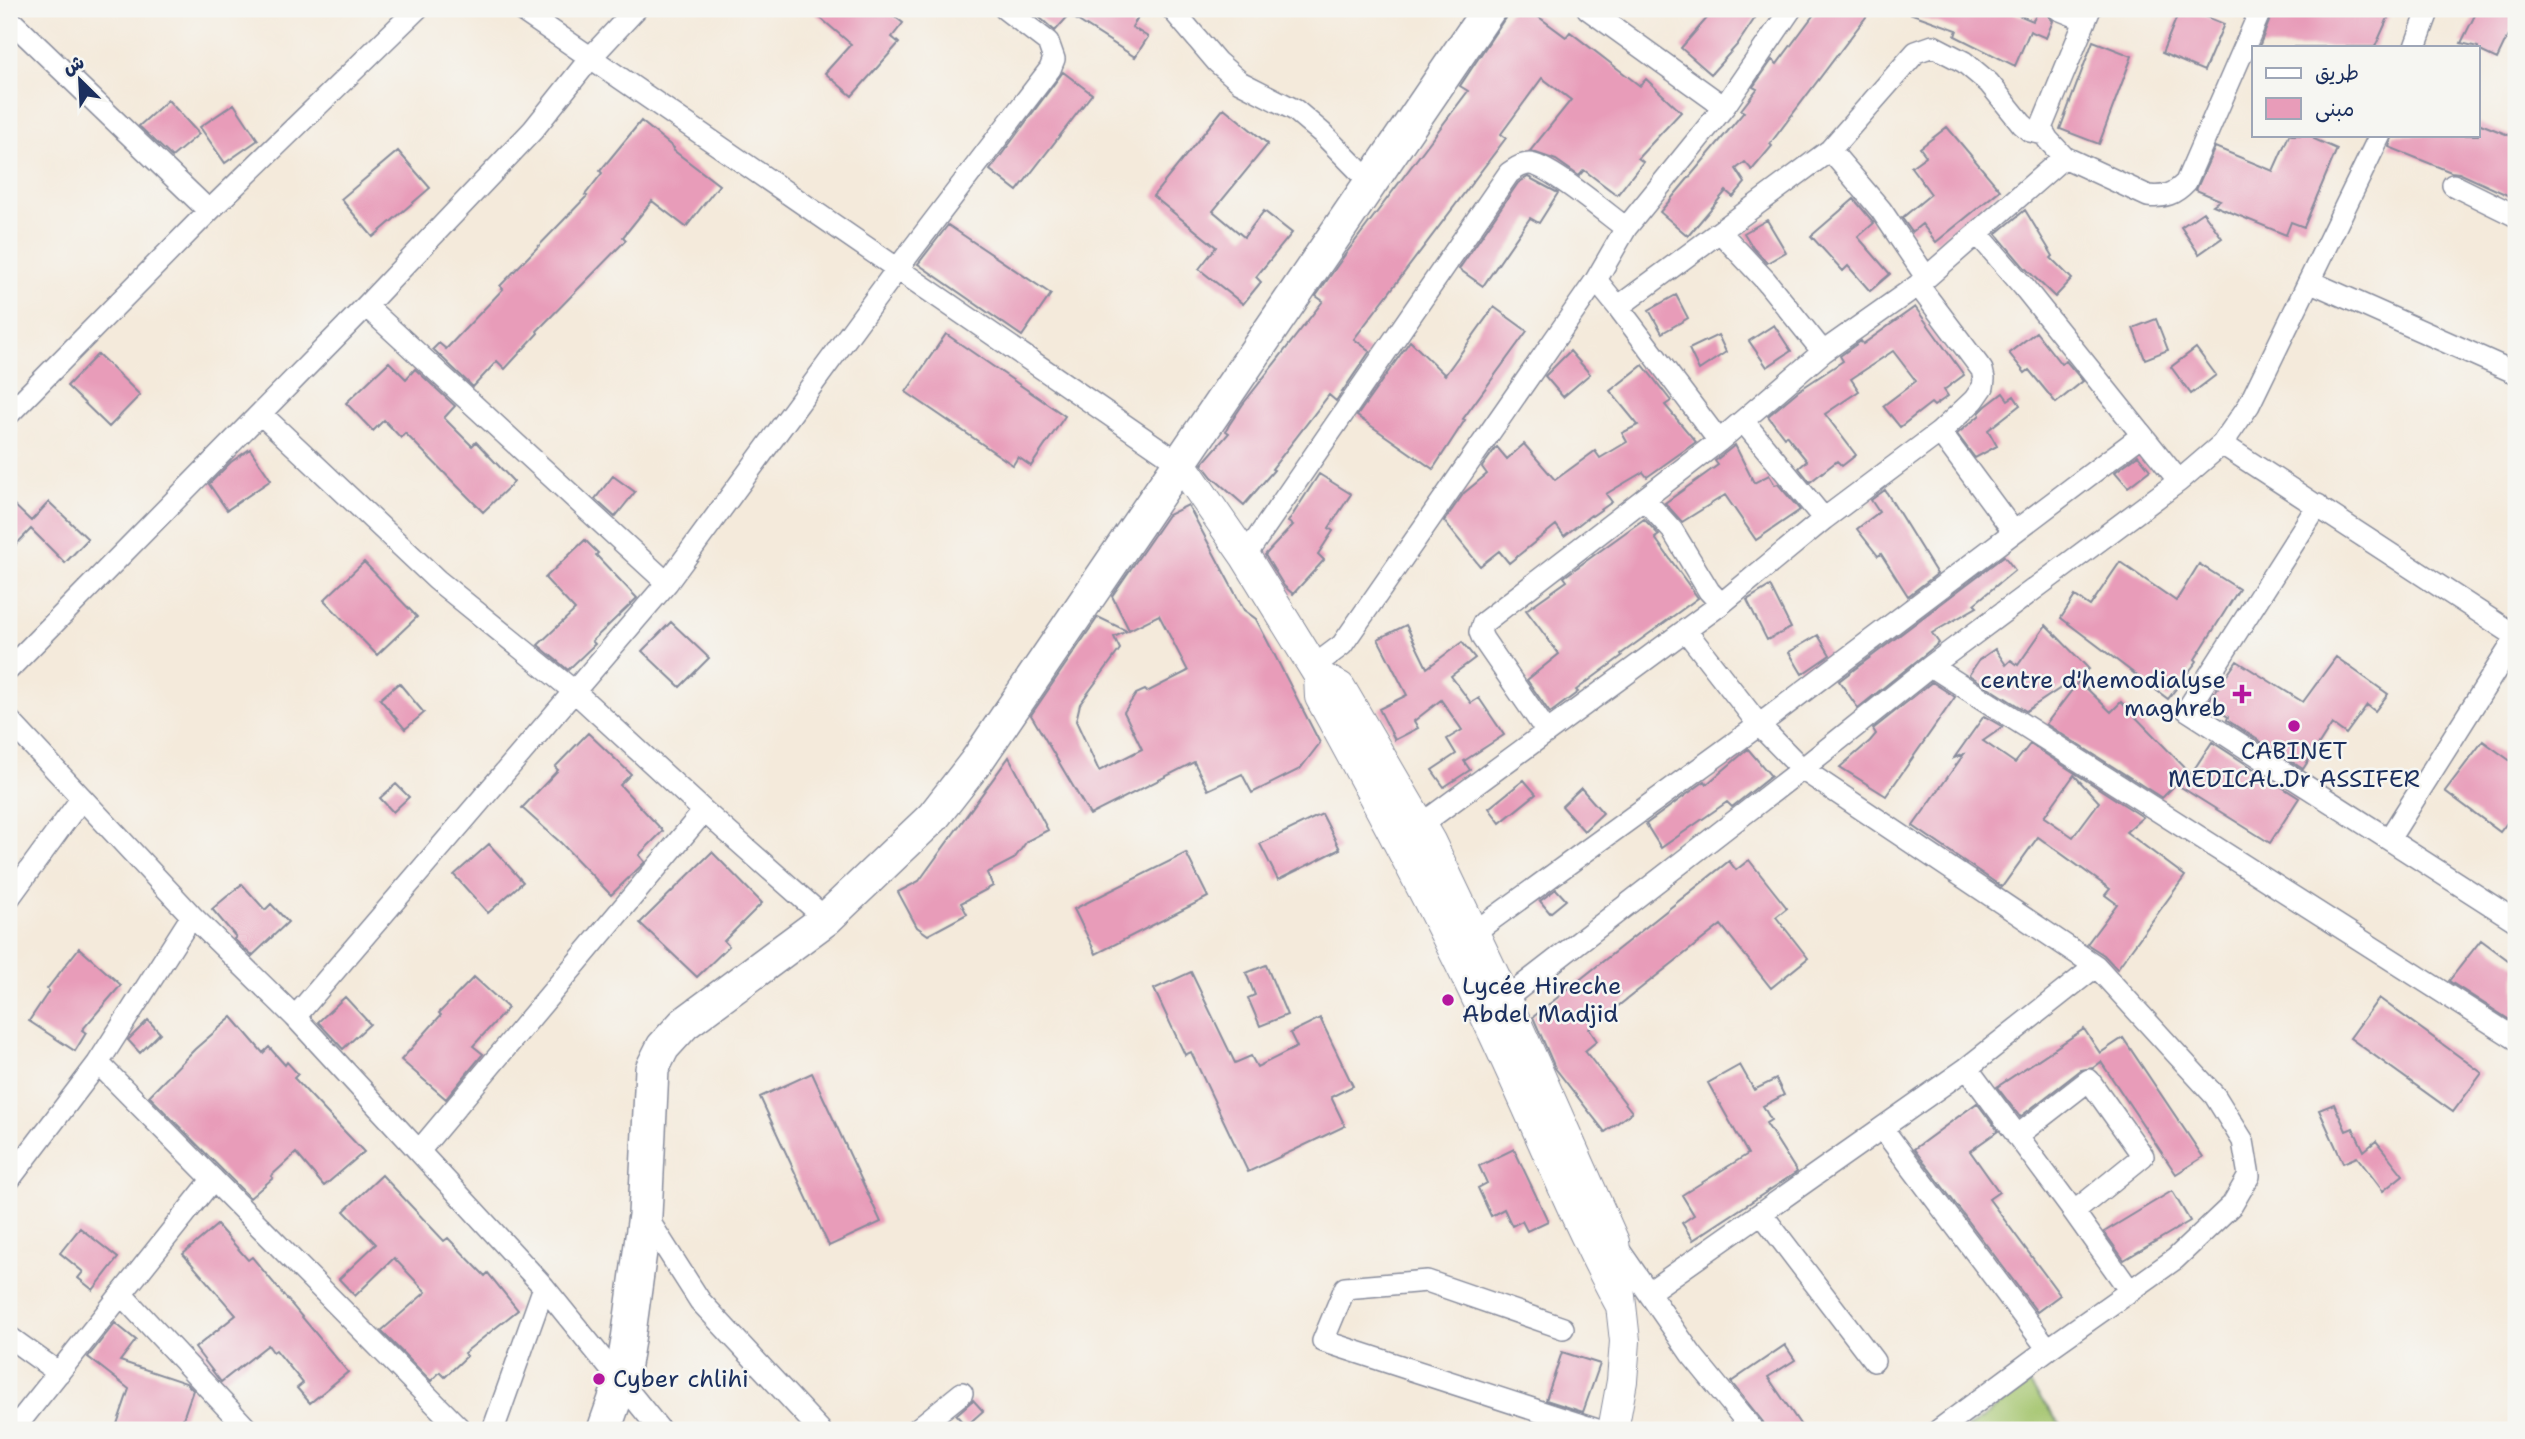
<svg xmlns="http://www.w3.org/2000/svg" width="2525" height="1439" viewBox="0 0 2525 1439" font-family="'Shantell Sans','Playpen Sans Arabic',sans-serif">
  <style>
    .green { fill: #a4c56e; stroke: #607a66; stroke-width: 2 }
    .building { fill: #e89cb9; fill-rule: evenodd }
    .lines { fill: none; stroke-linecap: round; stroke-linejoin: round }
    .street-casing { stroke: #888c9c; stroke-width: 24 }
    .secondary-casing { stroke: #888c9c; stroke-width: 32 }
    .primary-casing { stroke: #888c9c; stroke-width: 36 }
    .street { stroke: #fff; stroke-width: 21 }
    .secondary { stroke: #fff; stroke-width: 30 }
    .primary { stroke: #fff; stroke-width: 33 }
    .poi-dot { fill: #b5179e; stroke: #f6f6f2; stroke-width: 2.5 }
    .labels { text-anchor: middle; stroke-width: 5; stroke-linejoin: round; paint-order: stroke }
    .poi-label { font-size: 24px; fill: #1b2f5e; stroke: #f6f6f2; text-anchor: start }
  </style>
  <rect width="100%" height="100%" fill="#f6f6f2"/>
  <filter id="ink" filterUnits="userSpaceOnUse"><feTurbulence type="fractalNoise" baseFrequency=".0143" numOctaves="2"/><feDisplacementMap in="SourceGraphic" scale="14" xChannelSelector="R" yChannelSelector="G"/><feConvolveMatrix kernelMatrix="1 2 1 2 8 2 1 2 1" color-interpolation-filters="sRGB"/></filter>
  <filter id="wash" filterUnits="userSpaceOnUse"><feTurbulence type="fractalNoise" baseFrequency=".00686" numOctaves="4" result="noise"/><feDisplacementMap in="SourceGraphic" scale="28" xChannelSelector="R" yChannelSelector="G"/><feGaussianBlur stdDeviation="1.57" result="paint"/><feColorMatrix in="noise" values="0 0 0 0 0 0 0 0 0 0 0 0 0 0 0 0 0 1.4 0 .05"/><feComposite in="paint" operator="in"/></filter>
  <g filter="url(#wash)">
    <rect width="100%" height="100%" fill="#f4eadb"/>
    <path class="green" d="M2030 1384 2064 1430H1966Z"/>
    <g id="blocks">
      <path class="building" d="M810 9H885L903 23 892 37 899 43 852 96 825 73 851 44Z
        M1030 9H1143L1132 27 1148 37 1135 57 1069 15 1055 31Z
        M1511 9H1528L1566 37 1570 32 1640 86 1646 79 1681 112 1638 158 1643 162 1617 195 1584 170 1579 176 1556 160 1530 151 1571 100 1542 78 1501 134 1506 138 1354 339 1370 351 1336 401 1329 395 1272 469 1274 470 1244 505 1212 477 1202 464 1229 433 1226 431 1229 425 1243 404 1323 301 1316 296 1347 252 1468 91 1460 86Z
        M1715 9H1761L1737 45 1711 74 1681 48Z
        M1818 9H1872L1770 144 1772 146 1752 170 1745 162 1736 169 1745 183 1733 197 1726 191 1688 236 1660 212 1744 112 1741 110 1757 89 1753 87 1772 60 1777 64Z
        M1904 9H2004L2033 21 2039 9 2045 12 2053 21 2046 38 2030 31 2015 66 1955 36 1957 30 1904 11Z
        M2180 9H2187L2224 24 2204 71 2162 53Z
        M2274 9H2392L2375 47H2259Z
        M2478 9H2516V19L2497 59 2478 50V47L2461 43Z
        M2093 41 2132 56 2099 144 2060 129Z
        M1063 72 1092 94 1017 191 990 170Z
        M168 100 199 134 172 157 139 126Z
        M234 104 258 140 225 163 200 127Z
        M1224 108 1268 144 1213 211 1244 237 1264 211 1292 233 1256 277 1261 282 1243 304 1199 269 1216 247 1153 196Z
        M641 121 674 148 673 150 719 185 686 227 652 201 623 237 626 240 537 331 538 333 505 369 497 361 473 387 433 349 439 343 446 349 503 289 500 286 587 196 585 195 602 173 600 171Z
        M2478 123 2516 138V199L2459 173 2451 172 2389 147 2393 135H2478Z
        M1947 127 2000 190 1936 242 1922 224 1912 232 1902 218 1931 194 1911 167 1926 156 1920 148Z
        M2289 135H2316L2314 139 2337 149 2304 227 2291 222 2286 235 2213 205 2220 200 2196 190 2215 147 2273 171Z
        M398 151 430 188 373 237 341 199Z
        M1528 177 1558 193 1539 223 1530 218 1483 286 1459 269 1518 183Z
        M1854 199 1874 223 1858 237 1890 274 1870 291 1848 266 1843 271 1811 236Z
        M2025 210 2053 256 2051 258 2072 279 2055 297 2024 267 1996 234Z
        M2203 212 2222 238 2199 254 2181 227Z
        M1767 220 1786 252 1767 263 1753 248 1744 233Z
        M948 225 1051 294 1022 336 918 264Z
        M1676 295 1688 318 1662 333 1649 310Z
        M1494 307 1527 331 1463 419 1465 420 1433 469 1357 416 1410 341 1445 375Z
        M1915 307 1964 375 1944 390 1948 396 1934 406 1931 403 1900 427 1883 406 1916 381 1893 351 1851 379 1859 391 1825 414 1856 455 1842 466 1837 461 1810 482 1799 468 1807 461 1786 435 1784 437 1768 416 1798 391 1843 361 1840 356 1861 341 1863 344Z
        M2156 319 2168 350 2145 359 2133 328Z
        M1774 325 1791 351 1767 367 1749 341Z
        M2036 332 2061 364 2066 361 2083 381 2056 403 2029 370 2025 373 2009 353Z
        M946 334 1065 416 1031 466 1018 457 1013 465 906 392Z
        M1718 335 1726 352 1699 370 1689 349Z
        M2196 348 2216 375 2191 394 2171 367Z
        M1570 351 1590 374 1563 397 1545 376Z
        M98 354 140 395 109 427 67 386Z
        M389 362 406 379 415 369 455 406 444 418 472 446 476 442 514 482 483 512 405 433 401 438 384 420 373 431 346 403Z
        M1643 365 1671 401 1665 405 1696 442 1647 477 1643 472 1606 494 1612 502 1592 516 1591 515 1564 536 1556 525 1509 563 1499 551 1480 566 1444 521 1464 493 1487 474 1482 467 1495 449 1497 447 1507 459 1524 444 1555 480 1595 451 1600 458 1627 442 1622 433 1638 425 1610 391Z
        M2003 393 2008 400 2014 396 2020 405 1988 430 1997 446 1975 458 1957 434 1980 415 1979 413 1986 406Z
        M1735 445 1754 483 1769 475 1775 485 1778 484 1800 510 1756 540 1725 495 1682 522 1665 503 1718 465 1715 461Z
        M250 449 271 480 227 510 209 484 231 462Z
        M2138 455 2150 470 2128 487 2115 472Z
        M1319 474 1351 494 1329 528 1333 531 1318 554 1324 560 1293 594 1284 586 1265 555 1293 525 1288 522Z
        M613 476 635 492 615 517 595 499Z
        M1885 490 1937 574 1908 596 1881 554 1878 556 1857 529 1879 512 1871 500Z
        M9 500 31 521 49 502 88 539 65 563 31 529 9 552Z
        M1188 505 1244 610 1256 619 1320 743 1300 769 1252 793 1242 774 1208 790 1194 762 1090 815 1031 715 1098 617 1127 631 1114 637 1120 649 1080 704 1076 721 1099 771 1142 749 1124 712 1136 694 1145 690 1147 692 1188 671 1159 615 1129 630 1112 596 1168 515Z
        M1644 519 1659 535 1655 538 1698 598 1621 654 1622 656 1576 690 1578 692 1550 713 1527 680 1559 654 1526 610 1567 581 1564 577Z
        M585 540 598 553 596 555 637 598 592 641 595 644 568 670 538 645 575 610 545 578Z
        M2004 556 2015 570 1974 604 1977 607 1932 633 1939 643 1858 708 1839 681Z
        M364 562 417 617 377 655 324 600Z
        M2120 562 2176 601 2199 564 2239 589 2195 659 2197 661 2168 699 2061 618 2075 596 2090 606Z
        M1770 586 1791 628 1767 640 1747 600Z
        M671 622 709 658 680 687 642 651Z
        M1406 625 1427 668 1462 642 1475 658 1451 676 1471 703 1479 698 1504 735 1464 761 1470 770 1444 787 1432 770 1456 754 1447 739 1462 730 1441 700 1414 721 1418 728 1395 740 1379 709 1407 695 1378 639Z
        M2046 625 2089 669 2026 711 1969 675 1979 660 1995 649 2006 665 2011 660 2018 665Z
        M1818 635 1830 655 1802 674 1789 652Z
        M2336 657 2388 694 2375 711 2367 705 2346 734 2332 724 2303 769 2227 720 2228 717 2207 703 2237 661 2303 702Z
        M2079 681 2111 712 2121 702 2191 774 2212 742 2299 798 2270 843 2176 784 2162 798 2046 724Z
        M1932 682 1955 697 1886 796 1840 767 1870 741 1876 734 1873 729Z
        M399 683 424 713 405 729 380 699Z
        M1984 716 2003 727 1983 741 2015 763 2030 744 2143 817 2126 832 2185 876 2117 969 2104 955 2087 944 2117 904 2105 895 2110 889 2038 837 2002 887 1913 826 1964 754 1954 758ZM2074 775 2099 802 2073 837 2044 817Z
        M588 733 631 774 620 785 663 831 639 855 645 862 611 895 561 843 522 808 558 770 555 767Z
        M2483 741 2516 765V811L2500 832 2445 791Z
        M1748 749 1771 776 1732 807 1727 802 1661 848 1646 824 1705 781 1707 784Z
        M1009 757 1048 830 1027 841 1014 859 987 873 993 886 961 903 967 914 928 935 917 927 898 892 919 881Z
        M1524 780 1536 794 1500 823 1489 808Z
        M396 784 409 797 393 812 380 798Z
        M1581 788 1603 813 1584 831 1562 806Z
        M1322 814 1340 849 1278 880 1260 844Z
        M489 844 523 882 488 913 454 875Z
        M712 852 762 903 724 941 729 946 697 977 640 923Z
        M1186 853 1208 897 1096 954 1074 909Z
        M1749 860 1787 908 1776 917 1808 958 1771 988 1721 925 1589 1029 1597 1041 1585 1051 1632 1112 1605 1132 1555 1068 1533 1017 1729 861 1736 870Z
        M242 884 265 910 271 904 288 922 252 956 234 939 236 937 212 909Z
        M1556 889 1566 900 1550 913 1540 901Z
        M2481 940 2516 966V1024L2449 981Z
        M79 948 121 985 82 1030 86 1033 75 1051 29 1021 49 991 47 989Z
        M1266 965 1287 1015 1260 1026 1248 998 1255 995 1246 973Z
        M1191 972 1235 1063 1251 1056 1257 1067 1297 1047 1290 1033 1320 1018 1353 1086 1331 1097 1345 1126 1248 1172 1191 1052 1185 1055 1154 989Z
        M474 977 508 1008 473 1046 483 1054 446 1099 401 1060 441 1015 439 1013Z
        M345 997 370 1024 343 1049 318 1022Z
        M2379 998 2482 1073 2453 1112 2350 1038Z
        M232 1017 263 1053 269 1047 285 1065 287 1062 298 1074 294 1078 364 1152 324 1186 296 1153 271 1176 273 1178 250 1198 149 1096 195 1049Z
        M148 1020 160 1033 140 1053 128 1040Z
        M2084 1029 2100 1053 2123 1038 2203 1157 2176 1174 2101 1062 2093 1068 2081 1070 2020 1117 1997 1087Z
        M1740 1065 1754 1090 1776 1079 1784 1095 1763 1106 1771 1120 1766 1123 1797 1172 1693 1240 1682 1223 1694 1215 1682 1195 1748 1154 1708 1083Z
        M812 1073 881 1222 829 1246 760 1097Z
        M1977 1103 1998 1131 1970 1151 1999 1192 1989 1199 2060 1295 2037 1312 1914 1149Z
        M2334 1104 2346 1131 2353 1128 2364 1151 2376 1141 2403 1175 2383 1191 2357 1157 2343 1163 2319 1110Z
        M1514 1149 1548 1221 1527 1231 1522 1221 1512 1226 1504 1209 1491 1216 1478 1188 1487 1183 1479 1166Z
        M382 1175 444 1241 448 1238 485 1276 488 1273 518 1310 464 1353 467 1356 445 1377 440 1372 431 1381 381 1331 426 1292 394 1258 355 1296 339 1279 376 1244 344 1211Z
        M2172 1191 2190 1221 2124 1260 2104 1232Z
        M217 1225 248 1260 252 1257 348 1372 310 1403 297 1388 303 1383 276 1350 273 1352 268 1345 221 1382 195 1348 236 1315 183 1254Z
        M80 1228 118 1258 93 1290 78 1278 83 1272 60 1253Z
        M115 1323 136 1340 120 1361 186 1383 193 1390 179 1430H155L136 1424 134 1430H115L129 1389 88 1357Z
        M1785 1345 1795 1360 1768 1377 1804 1430H1766L1763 1422 1731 1382Z
        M1562 1352 1600 1364 1583 1412 1546 1400Z
        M973 1400 983 1411 966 1426 956 1415Z"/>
    </g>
  </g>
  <g filter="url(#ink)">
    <use href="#blocks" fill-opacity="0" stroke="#888c9c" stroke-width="2"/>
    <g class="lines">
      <g class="street-casing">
        <path id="street" d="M520 9 1181 464
          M1172 9 1217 62 1240 82 1295 110 1322 133 1371 183
          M1588 9 1724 107
          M2058 9 2085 20
          M9 19 209 211
          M2415 47 2429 9
          M1830 150 1881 210 1926 277
          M2064 157 2148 196C2164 198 2175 194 2186 182L2261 9
          M2453 185 2516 216
          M1720 232 1766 281 1823 352
          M1977 233 2023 286 2179 481
          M1596 280 1618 307 1830 150 1916 52 1933 46 1964 62 1989 83 2022 124 2030 131 2044 134
          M2309 281 2516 373
          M1918 285 1982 370 1984 379 1983 387 1974 400 1940 432 1824 519 1721 604 1547 732 1483 639 1480 632 1483 623 1719 441 1823 352Z
          M1918 285 2064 157 2048 140 2041 128 2090 9
          M366 306 667 583
          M1618 307 1719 441
          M9 414 209 211 417 9
          M261 414 437 580 575 692 704 811 826 919
          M1743 421 1824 519
          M1940 432 2014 532
          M2222 444 2516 636
          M1644 499 1672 530 1709 591 1721 604
          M2318 505 2187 710 2516 921
          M1245 556 1509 173C1515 169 1522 164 1529 164 1548 164 1608 215 1626 228
          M1686 631 1759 725 1802 769 2096 966 2215 1096 2243 1141 2249 1176 2232 1205 2175 1259 2130 1291
          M1314 666 1342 645 1596 280 1626 228 1724 107 1791 9
          M1931 666 2516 1039
          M9 669 366 306 533 130 592 56 636 9
          M9 720 192 916 295 1017 544 1287 660 1430
          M1411 832 1547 732
          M2389 839 2516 638
          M9 898 82 798
          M192 916 98 1063 461 1430
          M1465 939 1759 725 2141 436
          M1495 1007 1802 769 1931 666 2179 481 2222 444 2249 405 2380 135
          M295 1017 667 583 898 268 1050 69 1054 59 1048 42 1005 9
          M1967 1068 2074 1212 2143 1156 2089 1080 2017 1136
          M1882 1128 2048 1349 2130 1291 2074 1212
          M419 1151 704 811
          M9 1180 98 1063
          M1761 1213 1874 1361
          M645 1215 700 1301 820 1430
          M1615 1244 1691 1354 1753 1430
          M1649 1292 1967 1068 2096 966
          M121 1294 248 1430
          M1563 1328 1427 1281 1345 1288 1323 1341 1597 1430
          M9 1337 59 1373
          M13 1430 213 1179
          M493 1430 544 1287
          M916 1430 962 1393
          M1939 1430 2048 1349"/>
      </g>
      <g class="secondary-casing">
        <path id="secondary" d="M1181 464 1245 556 1319 676 1320 697C1377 801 1433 906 1484 1013 1531 1110 1570 1211 1621 1306
          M1319 676 1340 687 1430 841 1506 1000 1614 1242 1625 1341 1622 1381 1613 1430"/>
      </g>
      <g class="primary-casing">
        <path id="primary" d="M604 1430 621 1382 628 1340 645 1215 652 1069 663 1047 684 1024 826 919 933 817 976 762 1489 9"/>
      </g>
      <use href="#street" class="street"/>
      <use href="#secondary" class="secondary"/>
      <use href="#primary" class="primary"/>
    </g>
  </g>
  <g class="poi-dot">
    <path d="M2238.5 683.5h7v7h7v7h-7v7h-7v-7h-7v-7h7z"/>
    <circle cx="2294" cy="726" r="7"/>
    <circle cx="1448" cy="1000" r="7"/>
    <circle cx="599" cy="1379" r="7"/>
  </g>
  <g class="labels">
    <g class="poi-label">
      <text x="2226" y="688" text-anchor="end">centre d'hemodialyse<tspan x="2226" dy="28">maghreb</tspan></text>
      <text x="2294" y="759" text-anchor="middle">CABINET<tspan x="2294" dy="28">MEDICAL.Dr ASSIFER</tspan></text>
      <text x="1462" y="994">Lycée Hireche<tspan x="1462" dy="28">Abdel Madjid</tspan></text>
      <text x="613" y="1387">Cyber chlihi</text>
    </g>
  </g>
  <rect width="2525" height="1439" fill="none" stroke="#f6f6f2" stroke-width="35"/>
  <rect x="2252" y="46" width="228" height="91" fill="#f6f6f2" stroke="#9ea6b7" stroke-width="2"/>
  <rect x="2266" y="68" width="35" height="10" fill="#ffffff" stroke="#9ea6b7" stroke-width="2"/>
  <text x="2315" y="80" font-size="21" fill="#1b2f5e">طريق</text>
  <rect x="2266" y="98" width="35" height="21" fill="#e89cb9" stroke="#9ea6b7" stroke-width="2"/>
  <text x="2315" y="116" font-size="21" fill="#1b2f5e">مبنى</text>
  <g transform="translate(80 80) rotate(336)" stroke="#f6f6f2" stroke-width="5" paint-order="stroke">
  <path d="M0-5L12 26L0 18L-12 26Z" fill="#1b2f5e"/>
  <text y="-10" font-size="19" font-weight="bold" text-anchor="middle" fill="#1b2f5e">ش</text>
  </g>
</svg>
